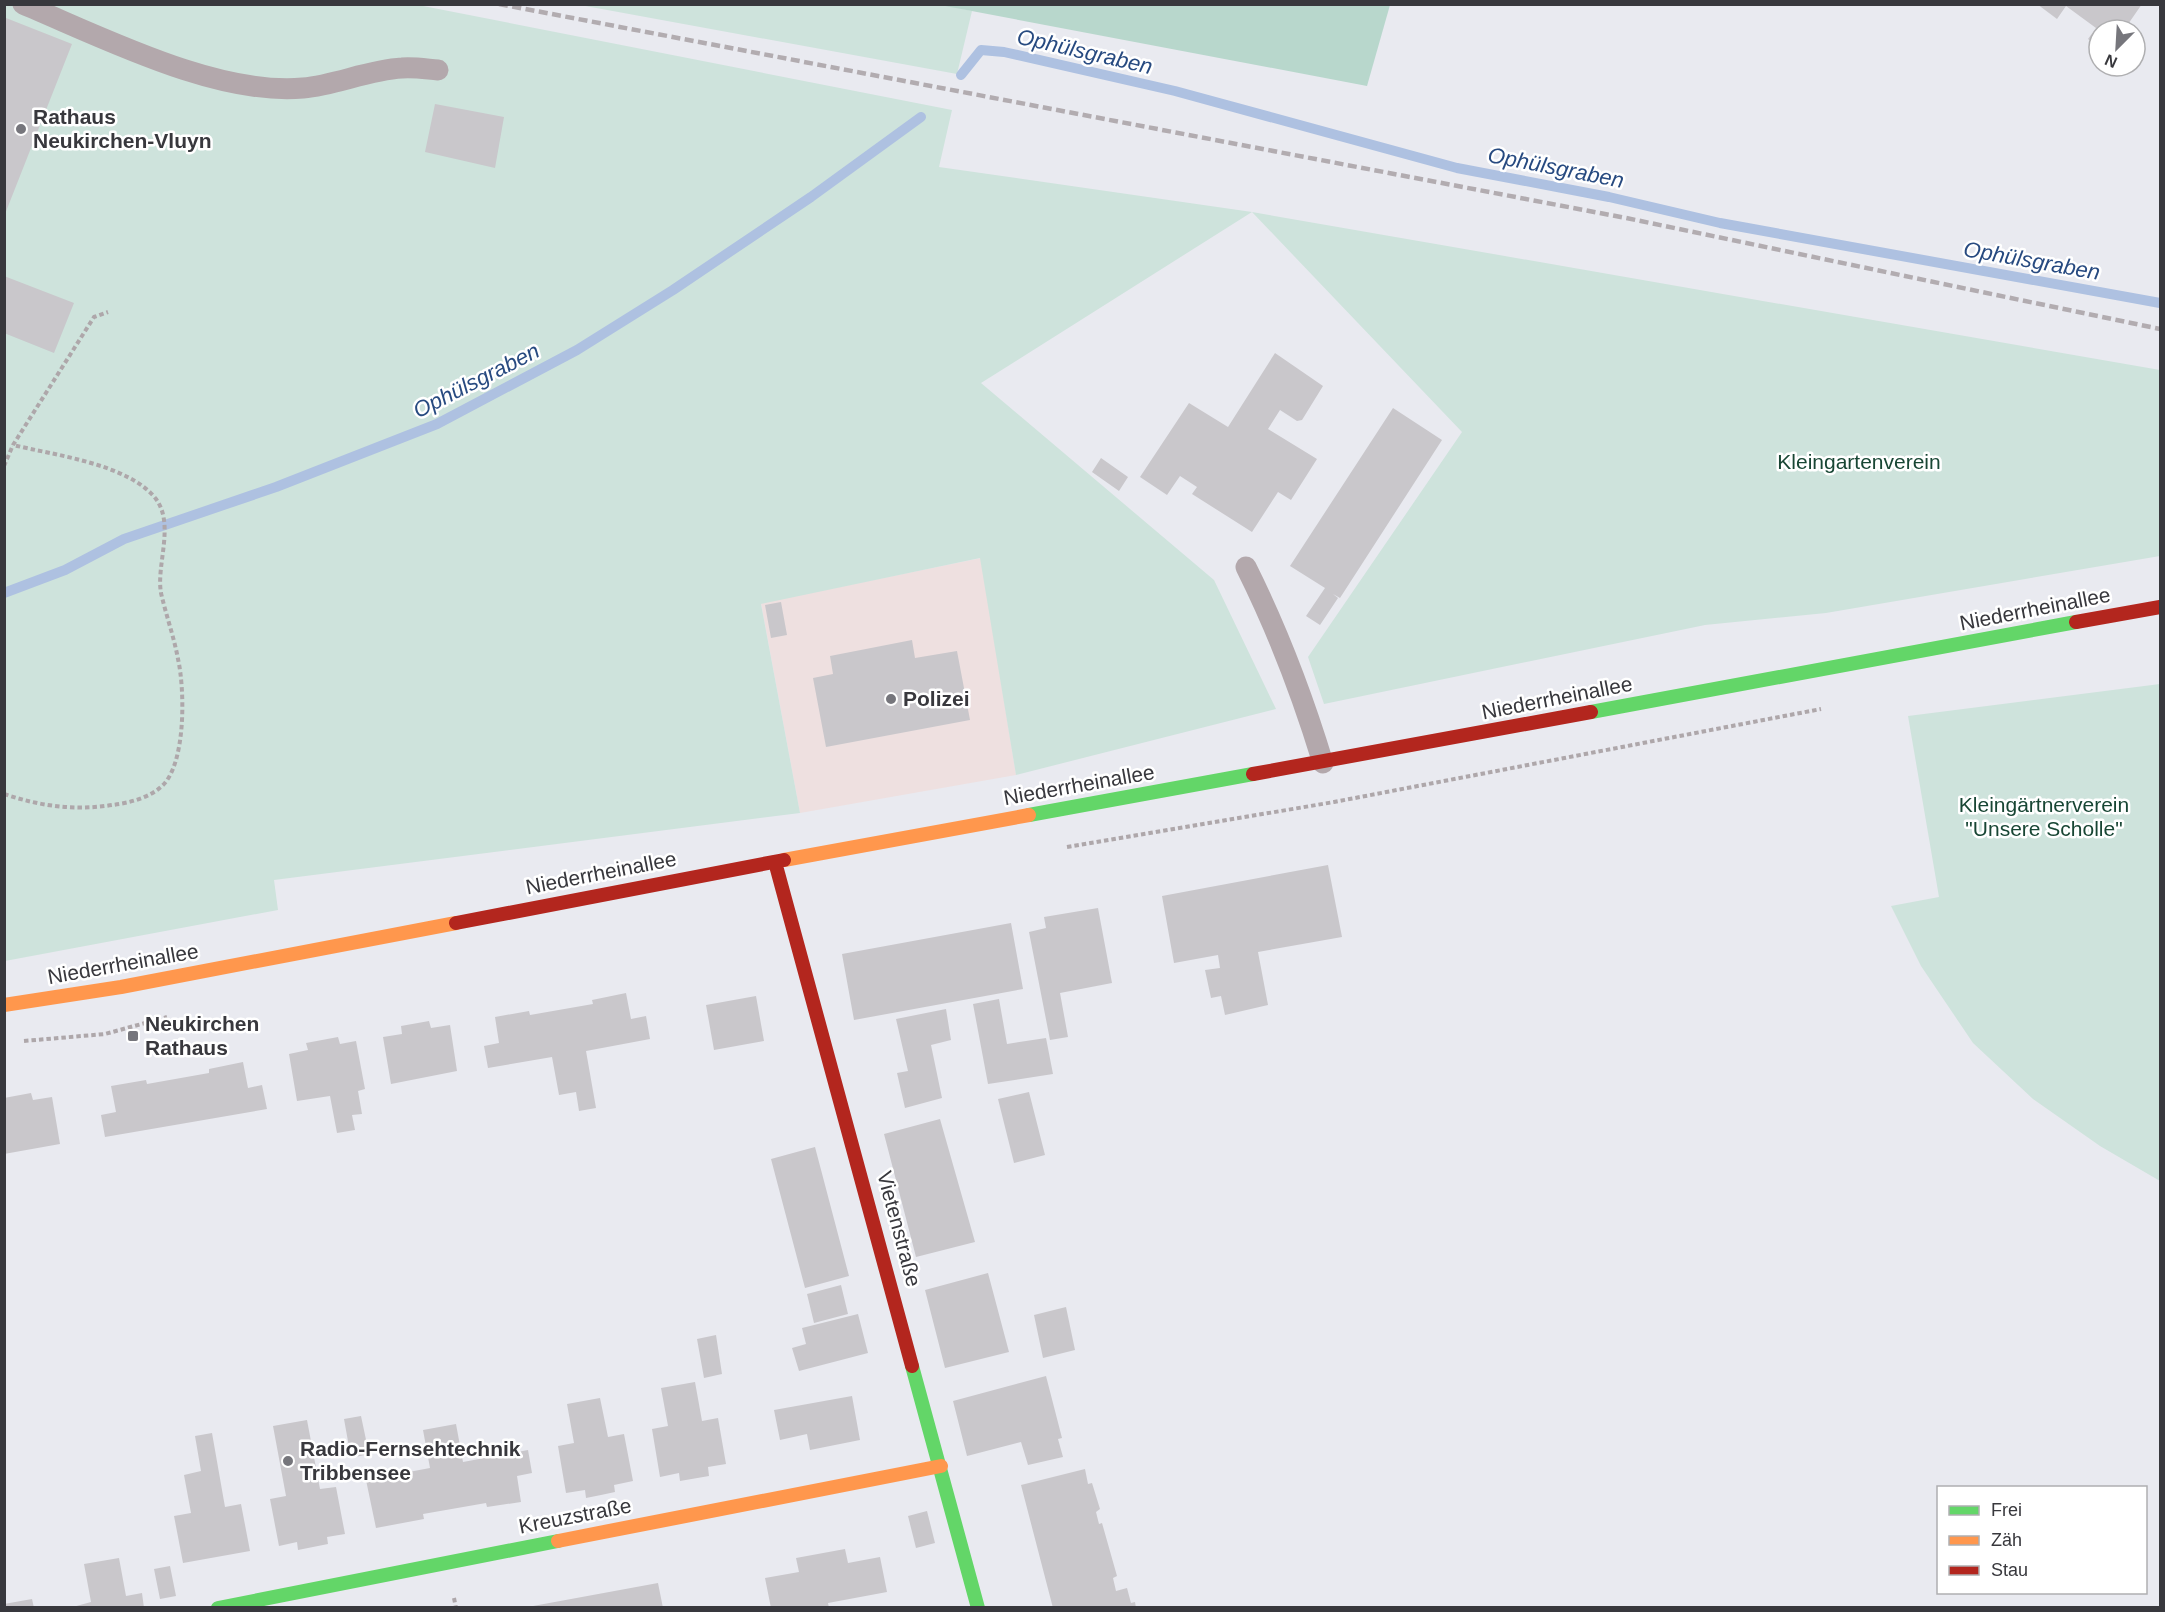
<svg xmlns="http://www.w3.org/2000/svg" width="2165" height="1612" viewBox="0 0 2165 1612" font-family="Arial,sans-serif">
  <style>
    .commercial { fill: #eee0e0 }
    .green { fill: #cee3dc }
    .forest { fill: #b8d7cc }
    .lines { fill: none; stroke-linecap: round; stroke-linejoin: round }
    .stream { stroke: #aec1e1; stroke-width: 10 }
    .building { fill: #c9c7cb }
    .path { stroke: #aea7aa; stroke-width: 4; stroke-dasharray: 4.5 3; stroke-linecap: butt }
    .lane { stroke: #b3a8ac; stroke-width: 21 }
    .fast { stroke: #63d668; stroke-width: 14 }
    .slow { stroke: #ff974d; stroke-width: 14 }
    .jam { stroke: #b3261e; stroke-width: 14 }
    .rail { stroke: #b2acb0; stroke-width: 4.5; stroke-dasharray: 9 4.5; stroke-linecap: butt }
    .poi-dot { fill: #76767c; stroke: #fff; stroke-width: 2 }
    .labels { text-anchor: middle; stroke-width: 5; stroke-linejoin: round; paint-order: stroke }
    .poi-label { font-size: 21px; font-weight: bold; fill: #38383d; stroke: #fff; text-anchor: start }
    .park-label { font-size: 21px; fill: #184634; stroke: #fff }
    .street-label { font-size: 21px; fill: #38383d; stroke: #fff }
    .water-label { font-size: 22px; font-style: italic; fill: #274a80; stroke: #fff }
  </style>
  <rect width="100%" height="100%" fill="#e9eaf0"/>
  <path class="commercial" d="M981 558 1016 775 800 813 761 603Z"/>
  <path class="green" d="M940 4 972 11 957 74 580 5Z
    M5 5H418L952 110 939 167 1252 212 2160 370V556L1826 613 1705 625 1324 704 1308 657 1462 432 1252 212 981 383 1214 580 1276 709 1016 775 980 558 761 604 800 813 274 880 278 910 5 961Z
    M2160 684V1181L2100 1146 2033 1099 1973 1043 1921 966 1891 906 1939 897 1908 716Z"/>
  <path class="forest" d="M940 5 1390 4V5L1367 86Z"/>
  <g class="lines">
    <path class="stream" d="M961 75 981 50 1004 52 1175 91 1457 168 1609 197 1720 223 2160 303
      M4 593 65 570 124 539 276 487 437 424 577 350 673 290 811 197 921 117"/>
  </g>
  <path class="building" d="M2037 4H2142L2124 30H2099V47L2088 39 2096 28 2066 6 2057 19Z
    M6 18 72 44 5 214 4 22Z
    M435 104 504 117 495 168 425 152Z
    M4 276 74 303 54 353 4 333Z
    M1275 353 1323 386 1302 420 1297 421 1280 410 1268 429 1317 459 1291 500 1278 492 1252 532 1192 494 1197 487 1180 476 1167 495 1140 477 1189 403 1228 427Z
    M1393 408 1442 440 1340 598 1333 594 1338 598 1320 625 1306 616 1325 588 1290 566Z
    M1101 458 1128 477 1119 491 1092 472Z
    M781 602 787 635 771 638 765 605Z
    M912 640 915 658 957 651 970 720 826 747 813 678 833 674 830 656Z
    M1328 865 1342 937 1258 952 1268 1005 1225 1015 1221 996 1211 998 1205 970 1220 968 1218 955 1174 963 1162 896Z
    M1098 908 1112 983 1060 993 1068 1037 1050 1040 1029 932 1046 928 1044 917Z
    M1011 923 1023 989 854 1020 842 954Z
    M626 993 631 1019 646 1016 650 1039 586 1051 596 1108 579 1111 576 1092 559 1095 552 1057 488 1068 484 1046 499 1043 495 1017 529 1011 530 1015 593 1004 592 1000Z
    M756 996 764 1041 714 1050 706 1005Z
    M999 999 1007 1044 1046 1038 1053 1074 988 1084 973 1004Z
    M946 1009 951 1040 931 1045 942 1098 905 1108 897 1073 908 1071 896 1019Z
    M429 1021 431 1028 450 1025 457 1071 391 1084 383 1037 402 1034 401 1026Z
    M338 1037 340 1044 356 1041 365 1089 358 1091 362 1114 352 1115 355 1130 337 1133 330 1096 297 1101 289 1054 308 1050 306 1043Z
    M243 1062 248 1088 262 1085 267 1109 105 1137 101 1115 116 1112 111 1086 146 1080 147 1084 209 1073V1069Z
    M1029 1092 1045 1155 1014 1163 998 1099Z
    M31 1093 33 1100 52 1097 60 1144 4 1154V1098Z
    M940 1119 975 1242 916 1257 884 1134Z
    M815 1147 849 1276 805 1288 771 1159Z
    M988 1273 1009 1352 945 1368 925 1290Z
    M841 1285 848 1314 814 1323 807 1294Z
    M1066 1307 1075 1350 1043 1358 1034 1315Z
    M858 1314 868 1353 799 1371 792 1348 806 1344 802 1328Z
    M716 1335 722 1374 704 1378 697 1339Z
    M1046 1376 1062 1438 1058 1439 1063 1457 1028 1465 1021 1442 967 1456 953 1401Z
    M695 1382 702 1421 718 1418 726 1464 708 1467 709 1476 680 1481 679 1473 660 1477 652 1429 668 1426 661 1388Z
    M852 1396 860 1440 810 1450 807 1434 780 1440 774 1410Z
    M600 1398 608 1437 624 1434 633 1481 614 1485 615 1492 601 1495 586 1498 585 1490 566 1493 558 1446 574 1443 567 1404Z
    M361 1416 369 1454 351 1458 344 1419Z
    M307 1420 320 1489 336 1487 345 1534 327 1537 328 1544 298 1550 297 1542 279 1546 270 1499 286 1496 273 1426Z
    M456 1424 463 1462 528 1450 532 1473 517 1476 521 1502 487 1507 486 1503 423 1514 424 1519 376 1528 366 1480 430 1468 423 1430Z
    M212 1433 225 1507 241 1504 250 1551 183 1563 174 1516 191 1513 184 1475 201 1471 195 1436Z
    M1085 1469 1088 1484 1092 1483 1100 1509 1096 1512 1099 1524 1102 1523 1117 1576 1113 1578 1116 1591 1127 1588 1131 1603 1135 1602 1136 1608H1053L1021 1485Z
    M927 1511 935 1543 916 1548 908 1516Z
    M845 1549 848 1563 880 1557 887 1592 828 1603 829 1608H771L765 1578 799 1572 796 1558Z
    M119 1558 126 1596 142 1593 144 1608H69L91 1602 84 1564Z
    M170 1566 176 1596 160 1599 154 1569Z
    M658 1583 663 1608H533V1606Z
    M32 1599 34 1608H4V1604Z"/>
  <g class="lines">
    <path class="path" d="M4 466 13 445 94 317 108 312
      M4 794C40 806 74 811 112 805 129 803 149 798 162 786 186 764 185 690 178 659 174 637 166 615 161 593 156 565 175 525 156 499 129 464 54 455 13 445
      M1067 847 1334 802 1821 709
      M24 1041 105 1034 167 1017
      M454 1598 456 1608"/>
    <path class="lane" d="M23 4C102 37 217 96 303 88 336 85 368 70 402 68 414 67 426 69 438 70
      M1246 567C1278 631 1302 694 1323 763"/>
    <path class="fast" d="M1591 712 2076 622
      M1029 815 1253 774
      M912 1366 978 1608
      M218 1608 558 1541"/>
    <path class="slow" d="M784 860 1029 815
      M4 1005 121 987 456 923
      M558 1541 941 1466"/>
    <path class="jam" d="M2076 622 2160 607
      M1253 774 1591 712
      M775 862 912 1366
      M456 923 784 860"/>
    <path class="rail" d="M499 4 1626 218 2160 329"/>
  </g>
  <g class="poi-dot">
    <circle cx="21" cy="129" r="6"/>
    <circle cx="891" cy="699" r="6"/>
    <rect x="127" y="1030" width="12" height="12" rx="3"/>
    <circle cx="288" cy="1461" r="6"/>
  </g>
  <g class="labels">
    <g class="poi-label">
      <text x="33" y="124">Rathaus<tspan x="33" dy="24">Neukirchen-Vluyn</tspan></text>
      <text x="903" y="706">Polizei</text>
      <text x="145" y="1031">Neukirchen<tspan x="145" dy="24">Rathaus</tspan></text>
      <text x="300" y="1456">Radio-Fernsehtechnik<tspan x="300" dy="24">Tribbensee</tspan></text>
    </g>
    <g class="park-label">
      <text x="1859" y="469">Kleingartenverein</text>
      <text x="2044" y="812">Kleingärtnerverein<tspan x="2044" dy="24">"Unsere Scholle"</tspan></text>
    </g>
    <g class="street-label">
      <text transform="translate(2035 609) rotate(-11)" y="7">Niederrheinallee</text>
      <text transform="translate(1557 698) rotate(-11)" y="7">Niederrheinallee</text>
      <text transform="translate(1079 785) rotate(-10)" y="7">Niederrheinallee</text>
      <text transform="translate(601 873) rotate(-11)" y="7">Niederrheinallee</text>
      <text transform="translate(123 964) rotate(-10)" y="7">Niederrheinallee</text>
      <text transform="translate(899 1229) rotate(75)" y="7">Vietenstraße</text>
      <text transform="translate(575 1516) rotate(-11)" y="7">Kreuzstraße</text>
    </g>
    <g class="water-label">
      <text transform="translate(1085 51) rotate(13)" y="8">Ophülsgraben</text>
      <text transform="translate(1556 167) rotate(11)" y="8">Ophülsgraben</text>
      <text transform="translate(2032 260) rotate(10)" y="8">Ophülsgraben</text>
      <text transform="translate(476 380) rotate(-27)" y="8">Ophülsgraben</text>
    </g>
  </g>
  <rect width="2165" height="1612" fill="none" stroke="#38383d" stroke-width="12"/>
  <rect x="1937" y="1486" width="210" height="108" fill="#ffffff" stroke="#afafb1" stroke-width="1.5"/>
  <rect x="1949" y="1506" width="30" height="9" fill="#63d668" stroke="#afafb1" stroke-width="1.5"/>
  <text x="1991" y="1516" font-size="18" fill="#38383d">Frei</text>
  <rect x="1949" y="1536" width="30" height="9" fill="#ff974d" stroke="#afafb1" stroke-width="1.5"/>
  <text x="1991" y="1546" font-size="18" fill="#38383d">Zäh</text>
  <rect x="1949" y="1566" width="30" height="9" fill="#b3261e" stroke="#afafb1" stroke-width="1.5"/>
  <text x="1991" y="1576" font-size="18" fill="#38383d">Stau</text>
  <g transform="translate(2117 48) rotate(204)"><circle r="28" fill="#ffffff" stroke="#afafb1" stroke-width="1.5"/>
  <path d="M0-4.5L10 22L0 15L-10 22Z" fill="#76767c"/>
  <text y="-9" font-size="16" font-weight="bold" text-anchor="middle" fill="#38383d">N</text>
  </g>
</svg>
